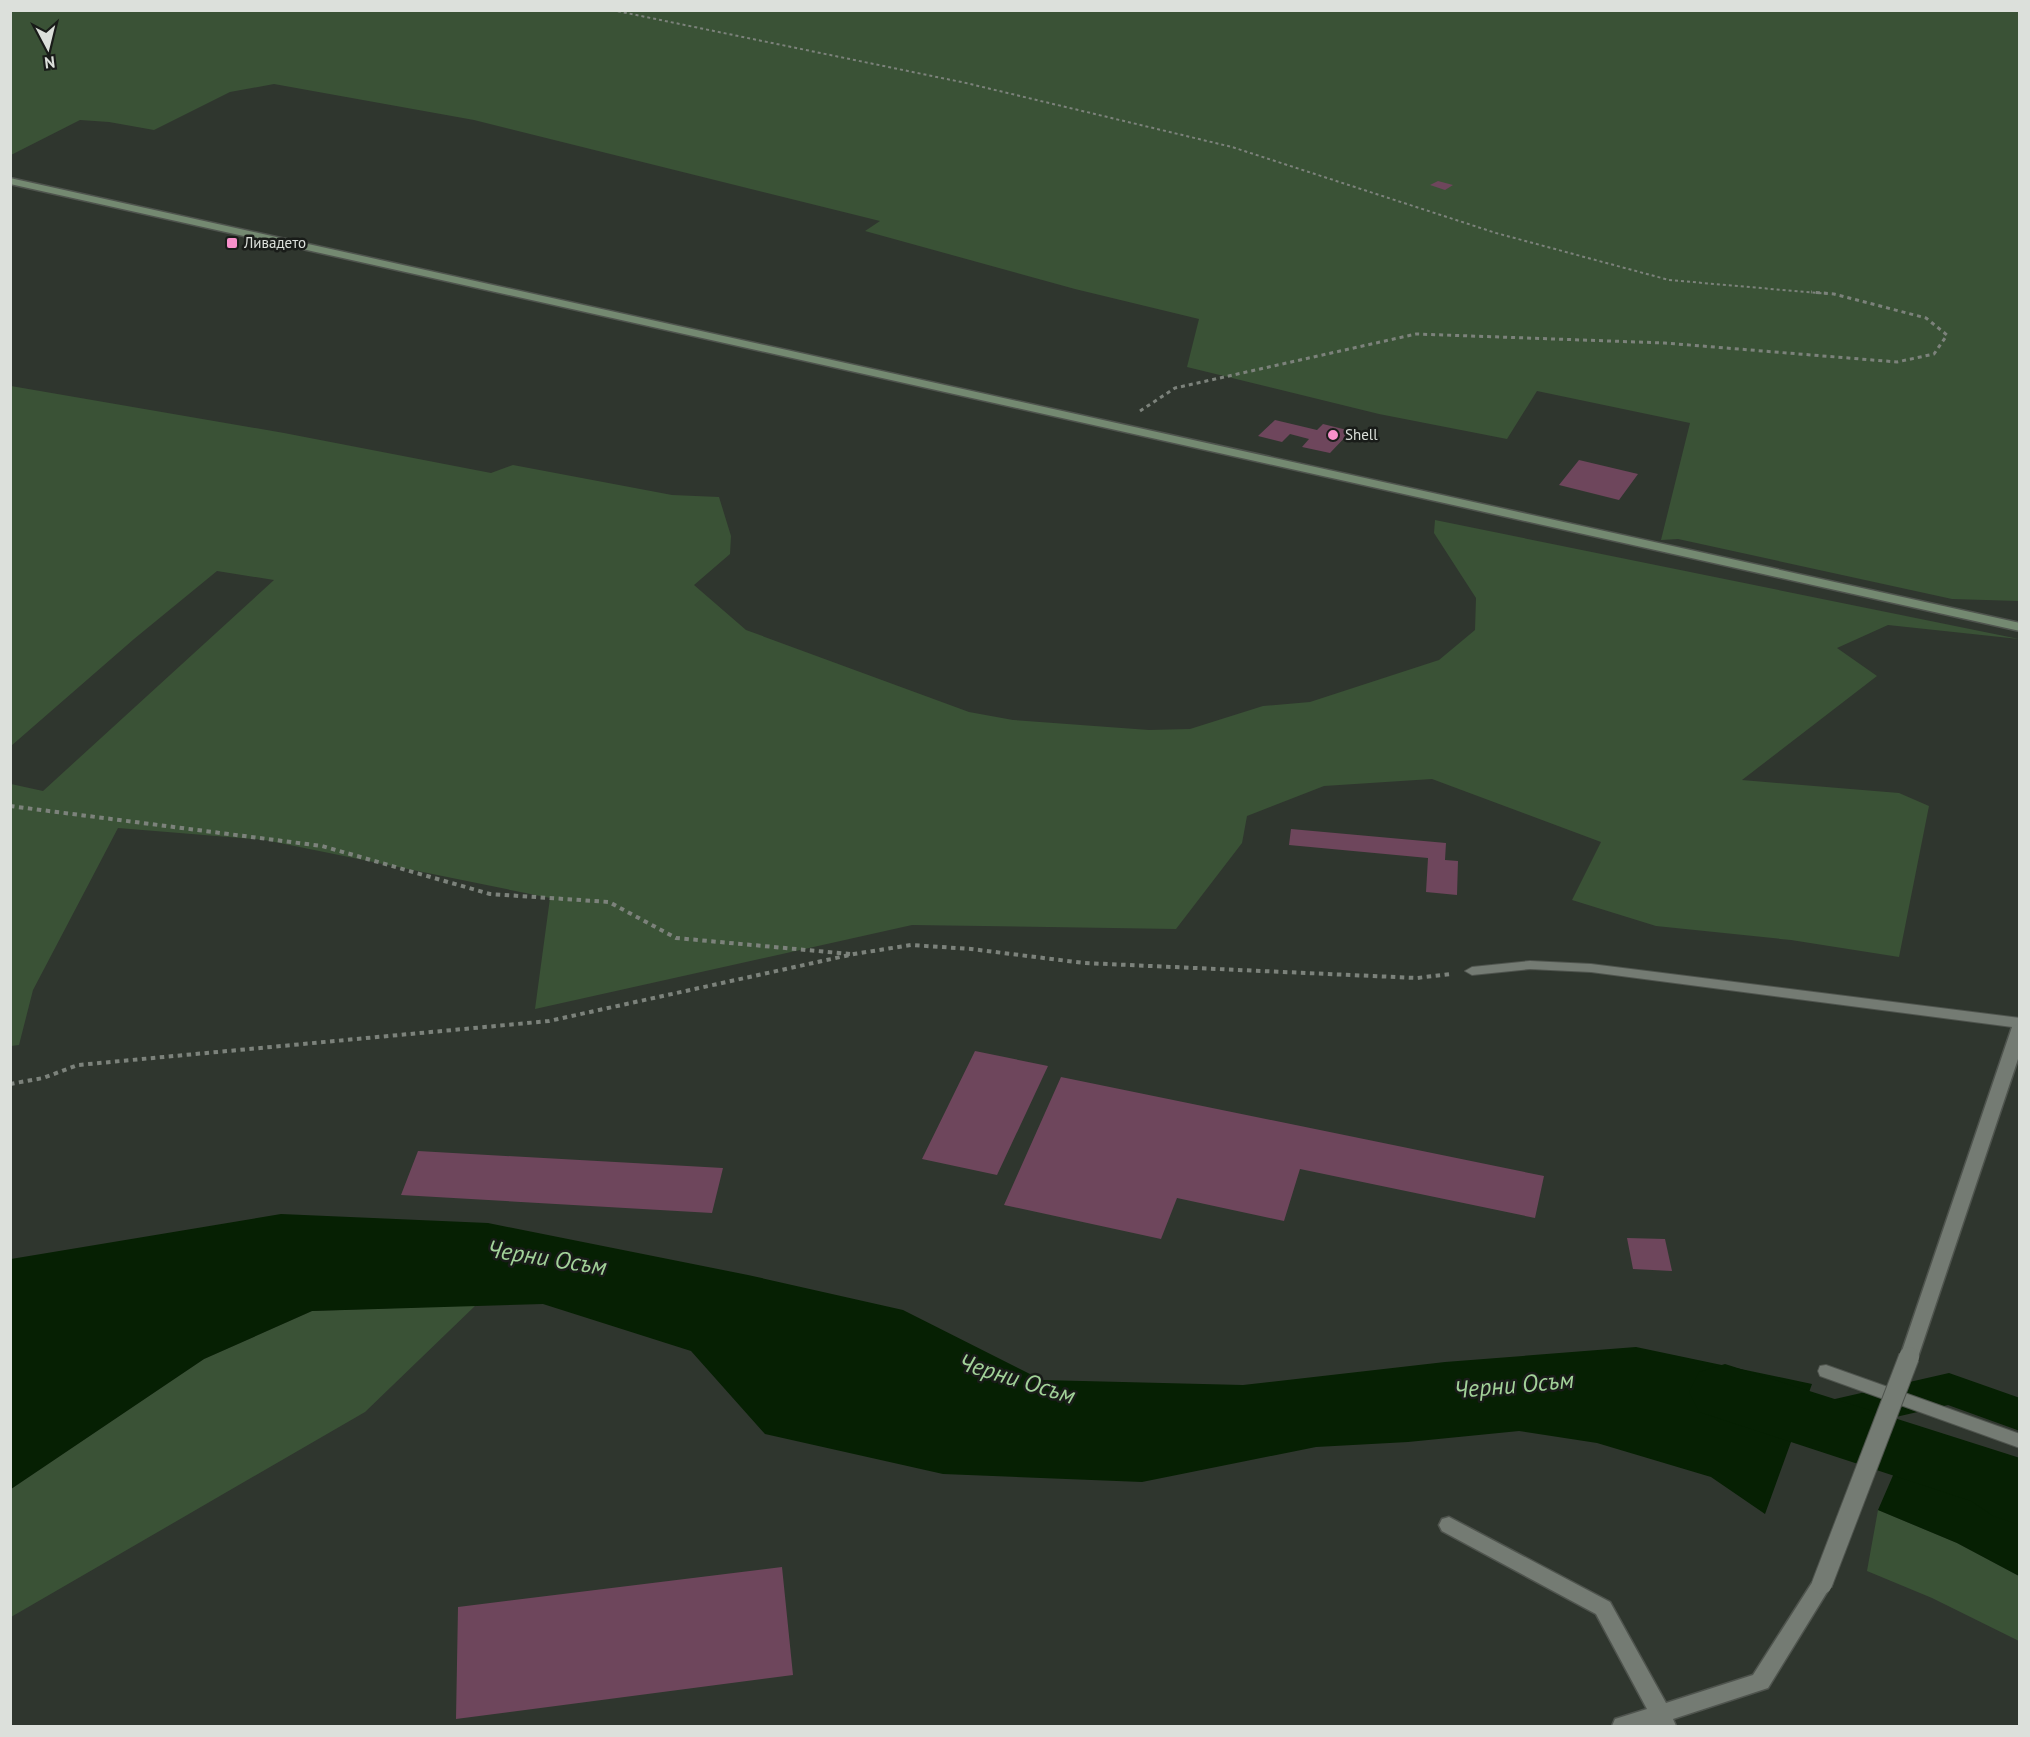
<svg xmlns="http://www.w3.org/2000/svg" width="2030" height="1737" viewBox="0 0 2030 1737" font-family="'PT Sans',sans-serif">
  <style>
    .green { fill: #3a5236 }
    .water { fill: #062003 }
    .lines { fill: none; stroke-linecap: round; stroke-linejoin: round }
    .canal { fill: #062003; fill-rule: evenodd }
    .river { fill: #062003; fill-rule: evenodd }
    .building { fill: #6e465c }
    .lane-casing { stroke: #4f544e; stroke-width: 2 }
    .street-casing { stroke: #4f544e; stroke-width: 3 }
    .secondary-casing { stroke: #4f544e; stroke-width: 3 }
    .path-far2 { stroke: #7c827b; stroke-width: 2; stroke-dasharray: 3 3; stroke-linecap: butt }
    .path-far1 { stroke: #7c827b; stroke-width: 3; stroke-dasharray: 4 4; stroke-linecap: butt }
    .path { stroke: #7c827b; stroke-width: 4; stroke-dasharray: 4.5 4.5; stroke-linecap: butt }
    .lane { fill: #747b73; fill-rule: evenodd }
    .street { fill: #747b73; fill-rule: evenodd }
    .secondary { fill: #748971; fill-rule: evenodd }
    .street-bridge-casing { stroke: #4f544e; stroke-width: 22; stroke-linecap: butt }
    .street-bridge { stroke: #747b73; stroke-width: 20 }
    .poi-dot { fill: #f890cb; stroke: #191c19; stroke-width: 2 }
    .labels { text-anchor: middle; stroke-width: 5; stroke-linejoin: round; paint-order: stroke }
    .far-poi-label { font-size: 15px; fill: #dce0db; stroke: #191c19; text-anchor: start }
    .near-water-label { font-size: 24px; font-style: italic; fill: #a2d299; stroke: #191c19 }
  </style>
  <rect width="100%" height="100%" fill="#2f362e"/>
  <path class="green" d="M11 11H2019V601L1952 599 1678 539 1661 540 1690 423 1537 391 1507 439 1379 414 1187 367 1199 319 1075 289 865 231 880 221 474 120 274 84 230 92 154 130 109 122 80 120 11 155Z
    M11 386 284 433 491 473 513 465 672 495 719 497 731 536 730 554 694 585 746 630 969 712 1013 720 1149 730 1190 729 1263 706 1310 702 1439 660 1475 630 1476 598 1434 533 1435 520 2019 639 1888 625 1837 648 1877 676 1742 780 1899 793 1929 806 1899 957 1791 940 1656 926 1572 900 1601 842 1432 779 1324 786 1247 816 1242 843 1176 929 912 925 535 1009 550 898 265 840 118 828 33 990 19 1045 11 1046V784L43 791 274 580 217 571 134 639 11 746Z
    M476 1305 365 1412 11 1617V1489L204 1359 312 1311Z
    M1878 1510 1957 1543 2019 1576V1641L1932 1598 1867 1571Z"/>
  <path class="water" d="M281 1214 488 1223 748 1275 903 1310 1042 1380 1243 1385 1445 1362 1636 1347 1812 1384 1765 1514 1711 1477 1597 1443 1519 1431 1408 1442 1316 1447 1142 1482 943 1474 765 1434 691 1351 543 1304 312 1311 204 1359 11 1489V1259Z
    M1914 1427 2019 1492V1576L1957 1543 1878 1510Z"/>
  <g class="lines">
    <path class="canal" d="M1949 1373 2020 1398V1431L1948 1405 1813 1436 1798 1432 1792 1420 1798 1408 1813 1404Z"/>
    <path class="river" d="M1725 1364 2020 1458V1525L1993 1516 1971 1501 1699 1412 1689 1392 1699 1372Z"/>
  </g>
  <path class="building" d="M1438 181 1453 185 1445 190 1430 185Z
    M1275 420 1317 430 1323 424 1351 431 1330 453 1302 447 1309 439 1290 434 1282 442 1258 436Z
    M1579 460 1638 474 1619 500 1559 485Z
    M1291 829 1446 843 1445 860 1458 861 1457 895 1426 892 1428 858 1289 845Z
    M975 1051 1048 1066 997 1175 922 1159Z
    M1061 1077 1544 1176 1535 1218 1300 1169 1284 1221 1177 1198 1161 1239 1004 1205Z
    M418 1151 723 1168 712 1213 401 1195Z
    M1627 1238 1665 1239 1672 1271 1633 1269Z
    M782 1567 793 1675 456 1719 458 1607Z"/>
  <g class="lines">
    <g class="lane-casing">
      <path id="lane" d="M1530 961 1591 964 2020 1018V1028L1591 972 1530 969 1472 975 1465 971 1472 967Z
        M1826 1365 2020 1434V1448L1820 1376 1818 1371 1820 1366Z"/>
    </g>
    <g class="street-casing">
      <path id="street" d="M2020 1022V1053L1918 1357 1916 1362 1909 1364 1902 1362 1900 1357 2012 1027Z
        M1449 1517 1610 1602 1666 1703 1753 1675 1815 1578 1822 1576 1829 1578 1832 1584 1768 1688 1673 1719 1676 1726H1612L1615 1719 1647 1709 1596 1614 1442 1531 1439 1525 1442 1519Z"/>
    </g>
    <g class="secondary-casing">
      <path id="secondary" d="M10 178 2020 623V631L10 184Z"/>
    </g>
    <path class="path-far2" d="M612 10 966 83 1232 147 1496 233 1669 280 1829 294"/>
    <path class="path-far1" d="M1140 411 1175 388 1416 334 1665 343 1897 362 1934 354 1947 335 1926 318 1834 294 1811 292"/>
    <path class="path" d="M10 806 322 846 490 894 609 902 676 938 850 954
      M10 1084 43 1078 78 1065 549 1021 854 954 911 945 971 949 1084 963 1417 978 1451 974"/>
    <use href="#lane" class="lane"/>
    <use href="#street" class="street"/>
    <use href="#secondary" class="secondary"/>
    <g class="street-bridge-casing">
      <path id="street-bridge" d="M1822 1584 1909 1357"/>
    </g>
    <use href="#street-bridge" class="street-bridge"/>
  </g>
  <g class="poi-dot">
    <rect x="226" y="237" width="12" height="12" rx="3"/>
    <circle cx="1333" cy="435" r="6"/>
  </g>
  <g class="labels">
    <g class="far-poi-label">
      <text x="244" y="248">Ливадето</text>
      <text x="1345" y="440">Shell</text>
    </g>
    <g class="near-water-label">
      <text transform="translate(547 1258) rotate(9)" y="8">Черни Осъм</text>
      <text transform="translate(1017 1379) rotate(17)" y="8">Черни Осъм</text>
      <text transform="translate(1514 1385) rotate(-5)" y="8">Черни Осъм</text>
    </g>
  </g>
  <rect width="2030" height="1737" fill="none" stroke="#dce0db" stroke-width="24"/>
  <g transform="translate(48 48) rotate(173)" stroke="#191c19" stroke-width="4.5" paint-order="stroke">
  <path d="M0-4.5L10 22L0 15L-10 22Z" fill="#dce0db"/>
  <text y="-9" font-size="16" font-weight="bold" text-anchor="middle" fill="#dce0db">N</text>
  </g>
</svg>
